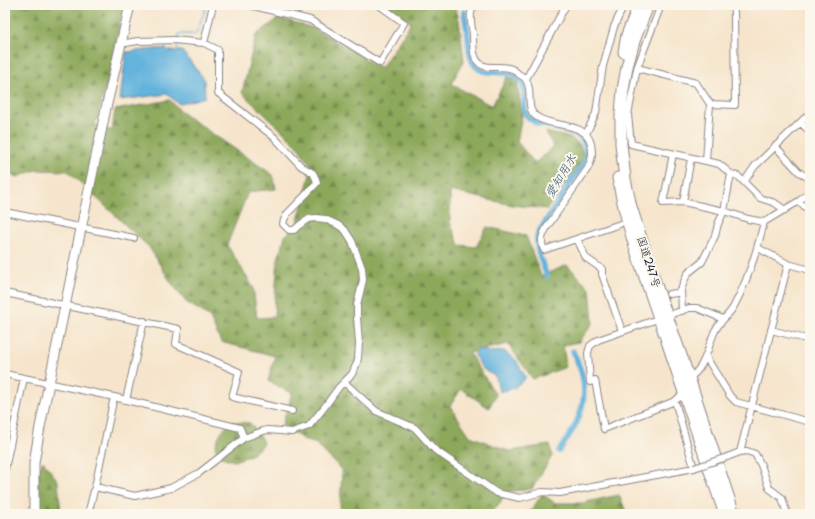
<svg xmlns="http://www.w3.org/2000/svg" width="815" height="519" viewBox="0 0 815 519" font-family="'Playpen Sans','Klee One',sans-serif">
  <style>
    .forest { fill: url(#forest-firs); stroke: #57654a }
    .water { fill: #63b3dd; stroke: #426a8c }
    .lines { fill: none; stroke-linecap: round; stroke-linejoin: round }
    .stream { stroke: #63b3dd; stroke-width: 1.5 }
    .canal { stroke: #63b3dd; stroke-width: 5.5 }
    .river { stroke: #63b3dd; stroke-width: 9 }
    .street-casing { stroke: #8c8484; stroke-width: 8 }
    .secondary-casing { stroke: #8c8484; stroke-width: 11 }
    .highway-casing { stroke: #8c8484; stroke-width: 13 }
    .street { stroke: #fff; stroke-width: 6 }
    .secondary { stroke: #fff; stroke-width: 9 }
    .highway { stroke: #fff; stroke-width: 11 }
    .street-bridge-casing { stroke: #8c8484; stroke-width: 8; stroke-linecap: butt }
    .street-bridge { stroke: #fff; stroke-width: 6 }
    .labels { text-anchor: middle; stroke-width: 4; stroke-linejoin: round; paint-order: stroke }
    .street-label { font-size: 11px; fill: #22223b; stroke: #fbf7ec }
    .water-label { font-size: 12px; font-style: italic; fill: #3c5c7c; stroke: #fbf7ec }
  </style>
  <defs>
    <pattern id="forest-firs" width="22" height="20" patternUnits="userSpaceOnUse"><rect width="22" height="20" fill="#8ca85a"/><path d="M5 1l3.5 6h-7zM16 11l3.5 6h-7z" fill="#72884c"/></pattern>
  </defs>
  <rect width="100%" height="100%" fill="#fbf7ec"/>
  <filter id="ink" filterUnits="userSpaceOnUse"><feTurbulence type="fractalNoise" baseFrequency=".025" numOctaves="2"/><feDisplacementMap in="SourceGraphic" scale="8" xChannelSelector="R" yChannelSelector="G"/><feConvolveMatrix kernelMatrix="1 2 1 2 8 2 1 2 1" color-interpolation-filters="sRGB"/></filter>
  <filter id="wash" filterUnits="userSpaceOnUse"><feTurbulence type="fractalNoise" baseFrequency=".012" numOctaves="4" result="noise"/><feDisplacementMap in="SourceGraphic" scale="16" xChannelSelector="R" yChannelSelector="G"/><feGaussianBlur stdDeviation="0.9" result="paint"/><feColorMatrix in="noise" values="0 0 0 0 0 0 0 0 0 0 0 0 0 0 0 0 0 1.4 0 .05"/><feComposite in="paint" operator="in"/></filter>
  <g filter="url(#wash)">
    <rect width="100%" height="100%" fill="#f6e5cc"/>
    <path class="forest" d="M5 5H123L111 69 95 124 112 131 115 110 170 100 182 113 273 175 276 189 248 192 227 245 253 287 257 318 274 317 275 297 278 259 285 236 297 224 312 167 295 143 242 93 256 35 279 18 313 28 381 68 411 23 387 5H455L459 20 464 61 451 84 492 106 507 77 517 81 522 115 517 142 535 163 553 147 546 132 571 138 580 145 584 156 578 167 547 209 512 205 450 191V222L459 245 476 247 487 227 526 236 541 276 567 265 590 288 593 323 579 342 563 345 566 367 533 379 508 344 469 353 496 395 489 408 461 389 450 406 470 436 509 451 550 445 552 456 532 489 504 492 501 501 492 512 493 514H339L340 508 342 470 316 444 303 439 282 425 292 393 268 381 275 356 221 342 209 316 186 302 170 281 149 247 68 171 36 170 17 177 5 174Z
      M232 422 250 423 261 437 263 445 251 455 234 461 222 457 215 448C219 434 220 431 232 422Z
      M43 461 58 481 61 514H37V473Z
      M542 494 555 503H582L619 495 627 514H529Z"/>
    <path class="water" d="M166 48 167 51H182L204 79 205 97 179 104 167 94 120 100 126 52Z
      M478 349 490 352 504 351 516 360 526 378 514 388 499 392 496 377 483 369 474 355Z"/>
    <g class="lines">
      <path class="stream" d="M178 38 179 34H196L207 5
        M177 51 178 43"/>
      <path class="canal" d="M464 12C465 20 467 28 468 36 469 46 468 55 473 63 482 77 497 70 509 74 512 74 515 76 517 78 530 87 521 104 526 115 528 117 533 121 536 123 538 124 542 125 544 125 559 129 580 130 585 146 588 153 586 158 583 164L538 233C534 247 542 262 547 276
        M559 451C576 427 589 405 582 375 580 367 576 359 573 351"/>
      <path class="river" d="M806 122 810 120"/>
    </g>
  </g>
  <g filter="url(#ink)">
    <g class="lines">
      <g class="street-casing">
        <path id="street" d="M249 5 310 20 380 63 404 23 379 5
          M475 5C474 7 471 11 471 13 470 19 472 29 473 34 473 40 473 47 474 53 479 75 498 63 512 69 515 70 517 73 520 75 522 76 525 78 526 80 534 92 524 109 537 117 552 128 586 121 591 144 593 154 592 159 588 168L547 227C542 236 540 240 544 250L620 224
          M661 5 637 68 628 115 631 144 719 164 731 174 738 176 760 198 775 203 785 210
          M204 43 213 5
          M637 68 696 83 710 104 706 161
          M526 79 566 5
          M710 104 735 105 734 13 733 5
          M801 123 810 132
          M586 134 596 113 603 66 614 27 624 5
          M775 146 799 172 810 179
          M673 154 663 203 683 202 724 211 748 219 764 222 799 201 810 192
          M744 182 755 166 806 117 810 115
          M799 201 810 212
          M683 202 691 158
          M5 212 134 238
          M577 239 586 258 602 269V274L622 331
          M758 248 788 264 810 270
          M681 290 682 311
          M5 293 178 329 176 344 239 372 232 397 292 411
          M669 294 677 293 681 290 685 279 688 273 702 262 715 236 718 224 724 211 731 174
          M771 330 810 340
          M706 357 730 396 736 402 810 422
          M5 374 114 397 240 428 244 438
          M689 378C705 368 707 349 714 333 718 322 729 316 734 306 748 280 757 251 764 222
          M344 382 376 411 415 428 435 450 497 493 520 498 542 492 560 493 694 468 675 401
          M684 393 675 401 604 429 595 380 590 382 588 353 590 346 598 340 689 308H697L723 319
          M126 400 144 321
          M740 452 788 264
          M727 457 740 452 747 451 755 454 761 465 769 488 782 498 787 514
          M5 469 24 378
          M95 487 135 496 171 488 199 473 244 438 263 431 268 430 292 432 309 426 323 409 339 387 352 374 357 363 358 358 359 343 357 317V305L363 280 362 268 352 241 345 230 338 225 325 219 316 218 309 219 301 224 294 230H289L283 224 284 220 287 214 317 183 316 179 313 173 301 166 274 137 218 93V50L204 43 174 40 138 41 120 44
          M88 514 95 487 114 397"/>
      </g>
      <g class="secondary-casing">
        <path id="secondary" d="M34 514V463L40 427 106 108 130 5"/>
      </g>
      <g class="highway-casing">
        <path id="highway" d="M648 5 634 41 627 67 623 90 621 113V144L625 179 631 207 656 285 689 378 734 514
          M624 52 627 35 639 5
          M618 178C627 230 646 280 663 329 684 391 703 453 725 514"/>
      </g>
      <use href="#street" class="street"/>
      <use href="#secondary" class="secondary"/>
      <use href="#highway" class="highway"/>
      <g class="street-bridge-casing">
        <path id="street-bridge" d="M694 468 727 457"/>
      </g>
      <use href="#street-bridge" class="street-bridge"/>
    </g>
  </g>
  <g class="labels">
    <g class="street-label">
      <text transform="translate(649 262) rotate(72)" y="4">国道247号</text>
    </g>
    <g class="water-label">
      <text transform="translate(561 176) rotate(-59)" y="4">愛知用水</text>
    </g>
  </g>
  <rect width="815" height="519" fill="none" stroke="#fbf7ec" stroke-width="20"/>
</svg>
